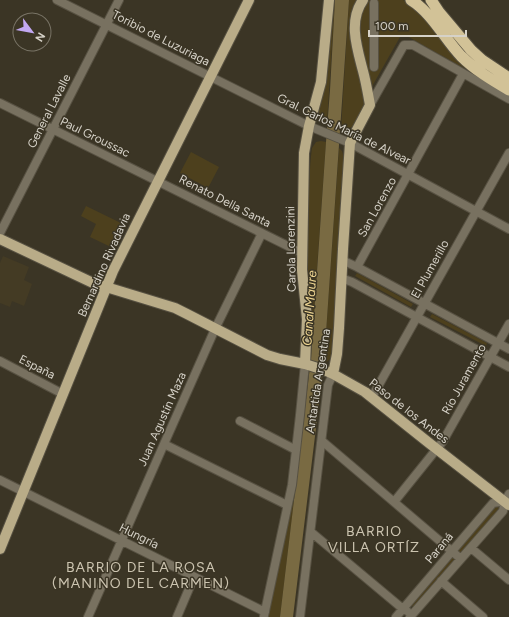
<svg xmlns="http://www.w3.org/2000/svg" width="509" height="617" viewBox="0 0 509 617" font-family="Figtree,sans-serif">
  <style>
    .built { fill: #443b24 }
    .green { fill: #4d401d }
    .water { fill: #796a42 }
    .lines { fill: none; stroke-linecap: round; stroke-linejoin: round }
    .minor-casing { stroke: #575142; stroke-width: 10 }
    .major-casing { stroke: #575142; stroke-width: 12 }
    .highway-casing { stroke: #575142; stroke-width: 13 }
    .minor { stroke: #787160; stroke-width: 8 }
    .major { stroke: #b9ac88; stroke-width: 10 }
    .highway { stroke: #d2c297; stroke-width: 11 }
    .labels { text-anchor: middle; stroke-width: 3; stroke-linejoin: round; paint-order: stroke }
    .street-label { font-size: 12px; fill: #d6d2c8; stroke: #3b3525 }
    .water-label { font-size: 13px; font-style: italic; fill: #efd692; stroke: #3b3525 }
    .quarter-label { font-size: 14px; letter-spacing: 1px; fill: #ccc4b0; stroke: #3b3525 }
  </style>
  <rect width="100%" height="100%" fill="#3b3525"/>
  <path class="built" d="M3 256 29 267 24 280 32 284 24 306 12 301 10 307 0 303V263Z"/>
  <path class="green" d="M332 0H335L327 123C323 121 317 120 316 115Z
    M349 0H359L355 6 366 102 358 119 352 127 346 129H341Z
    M369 0H403L410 4 417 9 469 71 407 36 404 35 400 37 370 90 359 40 360 16Z
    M321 141 326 142 313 324C306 288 307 252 309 215 309 193 309 170 312 148L316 142Z
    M339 148 342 151 344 158 333 351C332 356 330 362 324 362Z
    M191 152 219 167 208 188 180 173Z
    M86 206 125 225 113 248 90 237 96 224 81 216Z
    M357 273 413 304 411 307 355 276Z
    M432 314 487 343 486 346 430 317Z
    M294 501 280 617H268L291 506Z
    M494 506H498L499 509 498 510 462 553H461L458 552 457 550Z
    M453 556 455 559V561L415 607 412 606 411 604Z"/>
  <path class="water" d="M335 0H349L324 362 293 617H280L311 358 326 142 330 90Z"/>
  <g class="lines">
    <g class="minor-casing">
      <path id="minor" d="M57 0 309 126 350 143 509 229
        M374 67V3
        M0 103 302 253
        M370 105 404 45H413L509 99
        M0 233 119 0
        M342 260 357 267 509 349
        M357 267 463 74
        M341 278 352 282 509 367
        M0 361 63 394
        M372 397 509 153
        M240 421 296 450
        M322 441 394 502 461 559
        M164 444 287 505
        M0 480 265 612
        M394 502 443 441 509 324
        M311 532 403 609 407 611
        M471 548 509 580
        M441 581 483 617
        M264 616 292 485 300 415 305 364
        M88 617 164 444 215 329 262 233
        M177 617 194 577
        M300 617 328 385 333 374
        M396 617 493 503 505 501
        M410 617 503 511 505 501 509 494"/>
    </g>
    <g class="major-casing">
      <path id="major" d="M0 239 93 283 175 308 187 314 267 355 280 359 305 364 324 370 333 374 365 392 429 443 509 505
        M305 364 307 319 302 270 304 153 309 126 321 82 329 0
        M333 374 337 354 339 328 343 249 350 143 370 105C368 94 366 82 363 71 357 48 348 21 363 0
        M0 549 113 271 249 0"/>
    </g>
    <g class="highway-casing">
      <path id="highway" d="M411 0C432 13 444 38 461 56 475 70 492 80 509 90
        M431 0 439 12 471 50 482 60 509 78"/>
    </g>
    <use href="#minor" class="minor"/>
    <use href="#major" class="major"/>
    <use href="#highway" class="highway"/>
  </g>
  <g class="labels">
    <g class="street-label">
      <text transform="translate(161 38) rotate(27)" y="4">Toribio de Luzuriaga</text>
      <text transform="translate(49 111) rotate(-63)" y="4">General Lavalle</text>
      <text transform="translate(344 129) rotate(26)" y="4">Gral. Carlos María de Alvear</text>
      <text transform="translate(95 137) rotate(26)" y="4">Paul Groussac</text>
      <text transform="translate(225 201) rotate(27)" y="4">Renato Della Santa</text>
      <text transform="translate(377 207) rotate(-61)" y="4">San Lorenzo</text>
      <text transform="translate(291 249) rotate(-91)" y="4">Carola Lorenzini</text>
      <text transform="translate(104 265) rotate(-66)" y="4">Bernardino Rivadavia</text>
      <text transform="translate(430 269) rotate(-61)" y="4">El Plumerillo</text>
      <text transform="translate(37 367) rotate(27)" y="4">España</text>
      <text transform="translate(464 379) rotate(-61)" y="4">Río Juramento</text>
      <text transform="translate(318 381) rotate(-81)" y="4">Antartida Argentina</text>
      <text transform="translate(409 411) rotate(38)" y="4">Paso de los Andes</text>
      <text transform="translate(162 419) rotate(-66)" y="4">Juan Agustín Maza</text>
      <text transform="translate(139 536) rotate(26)" y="4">Hungría</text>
      <text transform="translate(439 548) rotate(-50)" y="4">Paraná</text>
    </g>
    <g class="water-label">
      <text transform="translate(309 308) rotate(-86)" y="5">Canal Maure</text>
    </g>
    <g class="quarter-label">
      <text x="374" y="536">BARRIO<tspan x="374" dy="16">VILLA ORTÍZ</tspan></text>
      <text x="141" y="572">BARRIO DE LA ROSA<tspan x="141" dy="16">(MANINO DEL CARMEN)</tspan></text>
    </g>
  </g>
  <g transform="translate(32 32) rotate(122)"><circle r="19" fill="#3b3525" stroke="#797466"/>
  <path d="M0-3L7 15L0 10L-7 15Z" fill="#c2a8f2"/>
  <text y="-6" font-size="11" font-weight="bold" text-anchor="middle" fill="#d6d2c8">N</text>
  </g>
  <path d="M369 30v6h97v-6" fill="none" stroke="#d6d2c8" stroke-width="2"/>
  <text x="375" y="30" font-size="12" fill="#d6d2c8" stroke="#3b3525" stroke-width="3" paint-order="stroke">100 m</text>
</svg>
